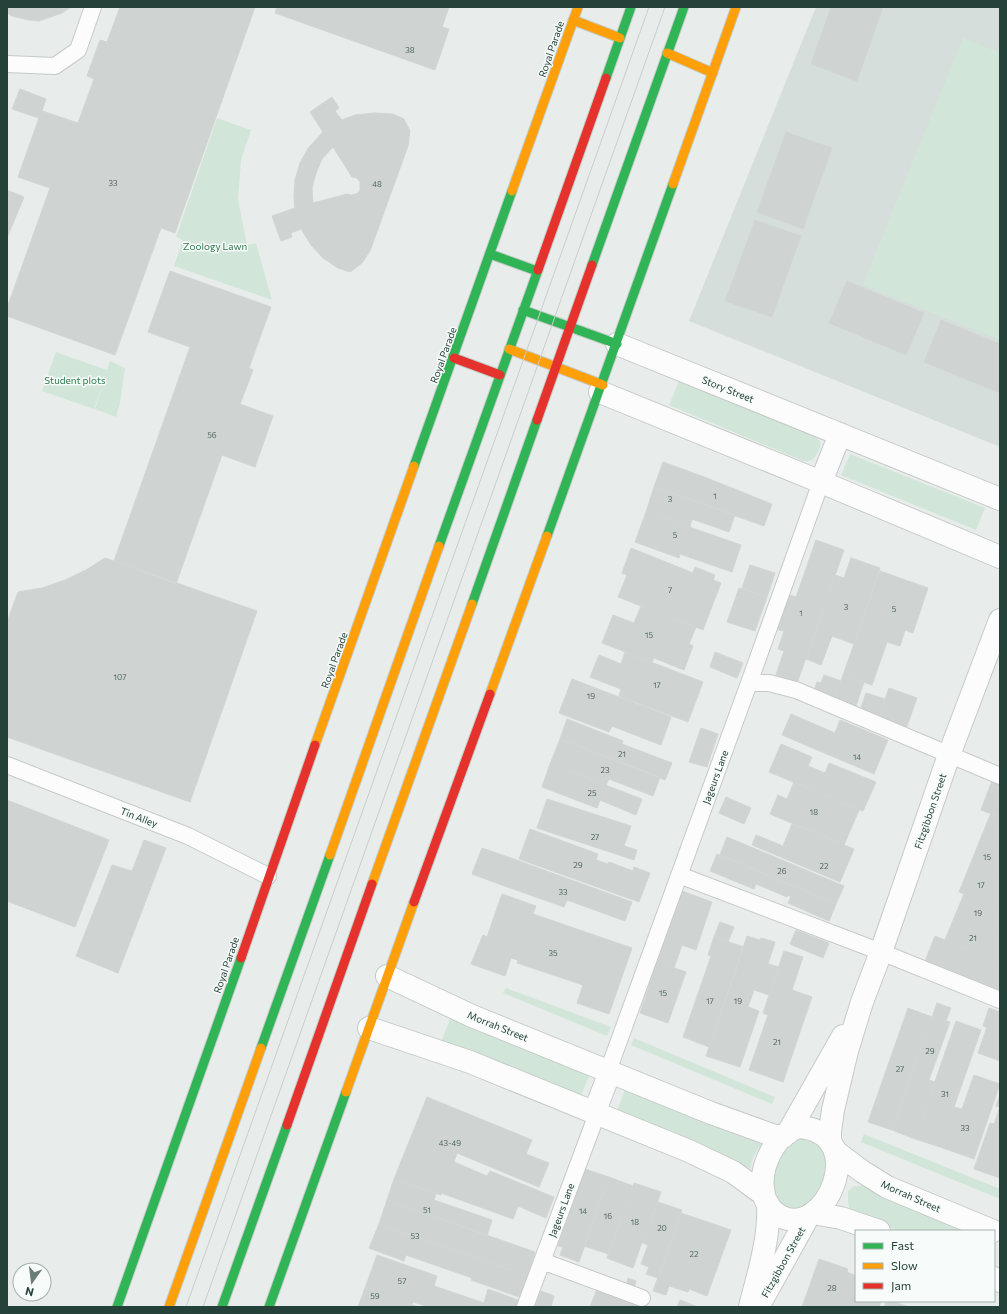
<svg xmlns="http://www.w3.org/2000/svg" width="1007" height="1314" viewBox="0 0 1007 1314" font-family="Commissioner,sans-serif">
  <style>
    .built { fill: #d6dedb }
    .green { fill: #d1e6d8 }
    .building { fill: #cfd4d2; stroke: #d1d6d4; fill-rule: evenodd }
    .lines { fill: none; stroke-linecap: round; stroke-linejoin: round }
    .lane-casing { stroke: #c5cac8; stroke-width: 18 }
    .street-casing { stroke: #c5cac8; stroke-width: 24 }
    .fast-casing { stroke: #c3ccc9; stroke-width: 11 }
    .slow-casing { stroke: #c3ccc9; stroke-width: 11 }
    .jam-casing { stroke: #c3ccc9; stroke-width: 11 }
    .lane { stroke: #fcfcfc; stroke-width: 16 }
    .street { stroke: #fcfcfc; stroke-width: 22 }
    .fast { stroke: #30b455; stroke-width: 9 }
    .slow { stroke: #ff9f0a; stroke-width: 9 }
    .jam { stroke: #e5322d; stroke-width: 9 }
    .tram { stroke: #c9cdcc; stroke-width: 1 }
    .labels { text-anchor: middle; stroke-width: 3; stroke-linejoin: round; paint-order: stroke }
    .number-label { font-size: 8px; fill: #506761 }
    .street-label { font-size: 10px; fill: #24423a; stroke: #f7fbf9 }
    .park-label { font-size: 10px; fill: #2d7a4b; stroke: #f7fbf9 }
  </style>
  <rect width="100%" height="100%" fill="#e8edeb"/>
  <path class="built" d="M816 7H1000V447L689 321Z"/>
  <path class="green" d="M963 38 1000 53V340L863 285Z
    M217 118 251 130 241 160 238 199 247 245 256 243 272 300 174 266 183 240 176 237Z
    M56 352 107 370 110 361 125 368 120 403 116 417 95 409 103 384 94 409 42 391Z
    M679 381 814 436 820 441 821 445C816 455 816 462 803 461L669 405Z
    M850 454 985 508 976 530 841 475Z
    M506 988 611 1027 607 1036 503 993Z
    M451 1017 590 1074 580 1098 441 1042Z
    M634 1038 775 1097 772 1104 631 1045Z
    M625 1089 762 1144C756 1152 751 1159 751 1169L616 1114Z
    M864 1134 1000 1189V1199L861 1142Z
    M801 1138 822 1146C823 1153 826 1161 825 1168 824 1185 816 1202 800 1209 796 1211 791 1210 787 1210 784 1207 778 1203 776 1199 769 1187 774 1168 781 1157 786 1149 794 1144 801 1138Z
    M854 1186H864L972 1231H898L850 1211 848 1202V1191Z"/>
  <path class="building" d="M7 7H71L62 13 39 21 29 20 12 16 7 13Z
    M120 7H255L175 233 161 228 115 355 7 316V308L50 188 18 177 39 118 12 109 20 89 46 99 42 111 78 123 94 79 87 76 100 40 107 42Z
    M277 7H449L442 27 449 29 435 70 275 13Z
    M831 7H883L857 81 811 64Z
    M332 97 339 108 335 111 342 120 355 115 374 113 393 114 404 119 410 131 408 146 370 251 362 263 350 272 338 268 323 258 311 245 301 229 291 233 292 237 281 241 272 216 295 208 294 197 295 180 300 163 309 147 323 132 310 112ZM333 147 352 177 357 178 360 182V191L356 194 351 195 347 194 313 203 312 188 316 173 322 159Z
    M786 132 832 148 803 229 757 212Z
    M7 190 24 197 7 238Z
    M755 220 801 236 772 317 725 301Z
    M170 271 271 307 249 368 253 370 240 404 273 416 255 467 222 455 176 584 114 561 190 347 148 332Z
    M847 281 924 313 906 355 829 323Z
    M941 320 1000 344V393L924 362Z
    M663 462 707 478 772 504 764 526 654 487Z
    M654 487 735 515 729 532 692 519 690 527 646 512Z
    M646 512 741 545 732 572 680 554 679 558 635 542Z
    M816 540 844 550 796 686 775 678 784 651 778 649 784 631 775 629 787 594 796 597Z
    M631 548 693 573 695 567 715 575 713 580 721 583 703 630 618 597 627 575 622 573Z
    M105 558 257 611 190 802 7 737V622L18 592 42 588 65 580 86 570Z
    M851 558 880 568 854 644 832 636 821 665 806 659 835 575 844 578Z
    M750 565 775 573 767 597 742 588Z
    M880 571 928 588 913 633 905 630 900 646 887 642 872 685 843 675Z
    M739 588 767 597 755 631 727 622Z
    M641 606 696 627 689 644 693 646 684 670 654 658 652 662 602 643 613 615 634 623Z
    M625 652 703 682 688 722 619 696 621 689 590 677 599 655 621 664Z
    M715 652 743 663 737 678 710 667Z
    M824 675 841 681 834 701 814 691 817 682 821 683Z
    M843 675 864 682 855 709 834 701Z
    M572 679 671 717 661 745 612 726 609 732 559 713Z
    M889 688 917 698 906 729 878 720Z
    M866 693 885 699 879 717 860 710Z
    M791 714 835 733 840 720 888 740 874 774 782 735Z
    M567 719 623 741 622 744 672 763 665 780 560 739Z
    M701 728 718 734 707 767 689 762Z
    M560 739 660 777 653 796 609 779 606 785 550 764Z
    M781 744 812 757 808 766 825 773 829 763 876 782 863 811 769 772Z
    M550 764 642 799 636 815 600 800 597 808 542 787Z
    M992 781 1000 784V817L981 810Z
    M794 782 859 810 844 845 770 814 778 795 787 799Z
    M726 797 751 808 744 824 719 813Z
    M547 799 631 826 624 846 637 850 634 860 537 828Z
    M7 800 109 840 75 927 7 901Z
    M991 813 1000 817V848L980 840Z
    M792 824 854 849 840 882 752 845 756 835 783 846Z
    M530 829 598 854 596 860 608 864 609 862 633 871 634 867 650 873 639 902 519 859Z
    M727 837 844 886 836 904 720 855Z
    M144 840 166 848 118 973 76 956 112 865 132 871Z
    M980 840 1000 848V878L970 865Z
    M482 848 508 857 499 884 472 874Z
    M717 854 836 904 829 921 788 903 791 897 788 895 787 897 756 884 754 889 710 871Z
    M508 857 632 902 625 921 567 900 564 907 499 884Z
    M970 865 1000 878V908L959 892Z
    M682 891 712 902 696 950 665 939Z
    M502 894 536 906 533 914 632 948 609 1014 577 1003 583 985 517 963 518 960 511 958 505 976 471 964 483 935 487 937Z
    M964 894 1000 908V936L954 918Z
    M954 918 1000 936V963L945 940Z
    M720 922 734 927 728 942 714 937Z
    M796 930 829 943 823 958 790 944Z
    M747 936 760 940 761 938 775 942 768 964 779 967 769 995 754 990 748 1007 759 1011 740 1067 706 1056Z
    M935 936 1000 963V991L925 961Z
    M714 937 744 947 738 965 708 955Z
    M665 939 682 945 674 968 657 962Z
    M784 951 803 957 792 990 812 997 783 1082 749 1070 768 1015 763 1013Z
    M711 956 738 965 709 1047 683 1037Z
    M657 962 686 972 668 1023 640 1013Z
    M937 1003 951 1008 946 1021 950 1022 929 1080 935 1082 915 1139 892 1130Z
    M908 1008 932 1017 892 1130 868 1122Z
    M989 1008 1000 1012V1061L978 1053 987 1027 983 1026Z
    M956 1021 981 1030 940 1147 915 1139Z
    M974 1075 1000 1084 974 1159 940 1147 954 1107 962 1109Z
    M1000 1095V1178L974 1169 990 1123 994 1124 1000 1107 996 1106Z
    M427 1097 532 1140 526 1154 549 1163 539 1187 457 1153 454 1162 487 1176 490 1171 554 1197 546 1218 518 1206 513 1219 441 1193V1195L394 1179Z
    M585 1169 609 1177 579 1262 560 1255 563 1247 558 1246Z
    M609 1177 633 1186 608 1254 584 1246Z
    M394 1179 436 1194 434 1200 492 1220 487 1236 387 1200Z
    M634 1183 661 1192 643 1243 642 1242 633 1268 607 1258Z
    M387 1200 535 1252 527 1276 379 1224Z
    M658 1202 682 1210 658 1278 646 1274 649 1267 641 1264 648 1245 643 1243Z
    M681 1213 731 1230 707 1296 689 1289 688 1292 669 1286 666 1295 653 1291Z
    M379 1224 527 1276 519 1297 471 1280 472 1278 406 1255 404 1261 369 1248Z
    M377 1255 437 1276 434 1286 484 1303 488 1289 518 1300 515 1307H429L413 1302 412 1305 365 1288Z
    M819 1259 848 1269 847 1272 856 1276V1301H881L879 1307H802Z
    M628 1278 636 1281 634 1288 626 1285Z
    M365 1288 412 1305 419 1307H358Z
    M597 1289 646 1307H590Z
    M541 1291 554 1296 551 1307H535Z
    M680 1300 698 1307H677Z
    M887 1301H892L909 1307H884Z"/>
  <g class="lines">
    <g class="lane-casing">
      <path id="lane" d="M7 64 55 66 78 50 93 7
        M749 683H769L796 690 1000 776
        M7 765 188 836 268 876
        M679 875 881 952 1000 1000
        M608 1071 749 683 821 482
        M542 1261 642 1298
        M525 1307 597 1114"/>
    </g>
    <g class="street-casing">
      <path id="street" d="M617 344 1000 499
        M600 392 821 482 1000 557
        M821 482 840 434
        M387 976 472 1016 711 1113 772 1135 783 1137
        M369 1028 470 1062 689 1151 733 1172 763 1194
        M594 1113 610 1072
        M801 1127C871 1135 825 1241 780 1216 770 1211 764 1201 763 1189 760 1166 776 1131 801 1127Z
        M788 1133 843 1036
        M830 1142V1131L833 1110 847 1051 862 1002 881 952 949 755 1000 620
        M835 1151 863 1172 887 1187 993 1231
        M813 1213 841 1218 879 1231
        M994 1278 1000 1281
        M750 1307C758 1274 770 1239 768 1204
        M758 1307 808 1217"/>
    </g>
    <g class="fast-casing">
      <path id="fast" d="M606 78 631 7
        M490 254 537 271
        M592 265 684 7
        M523 310 617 344
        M414 466 512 191
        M547 536 673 184
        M439 546 538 270
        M472 604 537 420
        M261 1048 330 855
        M117 1307 241 958
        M222 1307 287 1125
        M269 1307 346 1092"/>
    </g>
    <g class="slow-casing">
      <path id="slow" d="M573 20 620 38
        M667 53 713 73
        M673 184 736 7
        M512 191 578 7
        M509 349 603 385
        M490 694 547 536
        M315 745 414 466
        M330 855 439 546
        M372 884 472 604
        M346 1092 414 902
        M169 1307 261 1048"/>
    </g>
    <g class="jam-casing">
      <path id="jam" d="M538 270 606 78
        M454 358 500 375
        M537 420 592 265
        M414 902 490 694
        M241 958 315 745
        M287 1125 372 884"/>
    </g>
    <use href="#lane" class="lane"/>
    <use href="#street" class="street"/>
    <use href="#fast" class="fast"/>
    <use href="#slow" class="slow"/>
    <use href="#jam" class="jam"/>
    <path class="tram" d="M186 1307 649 7
      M203 1307 665 7"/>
  </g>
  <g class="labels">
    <g class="number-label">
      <text x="410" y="53">38</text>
      <text x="113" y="186">33</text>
      <text x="377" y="187">48</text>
      <text x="212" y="438">56</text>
      <text x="715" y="499">1</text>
      <text x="670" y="502">3</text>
      <text x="675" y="538">5</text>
      <text x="670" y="593">7</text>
      <text x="846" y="610">3</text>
      <text x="894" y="612">5</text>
      <text x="801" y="616">1</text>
      <text x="649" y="638">15</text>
      <text x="120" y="680">107</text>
      <text x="657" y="688">17</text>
      <text x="591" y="699">19</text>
      <text x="622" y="757">21</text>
      <text x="857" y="760">14</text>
      <text x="605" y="773">23</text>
      <text x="592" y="796">25</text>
      <text x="814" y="815">18</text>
      <text x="595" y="840">27</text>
      <text x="987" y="860">15</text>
      <text x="578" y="868">29</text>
      <text x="824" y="869">22</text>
      <text x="782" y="874">26</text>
      <text x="981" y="888">17</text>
      <text x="563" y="895">33</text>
      <text x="978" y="916">19</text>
      <text x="973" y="941">21</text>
      <text x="553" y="956">35</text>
      <text x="663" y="996">15</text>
      <text x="710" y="1004">17</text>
      <text x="738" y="1004">19</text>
      <text x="777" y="1045">21</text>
      <text x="930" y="1054">29</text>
      <text x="900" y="1072">27</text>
      <text x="945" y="1097">31</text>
      <text x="965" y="1131">33</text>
      <text x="450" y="1146">43-49</text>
      <text x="427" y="1213">51</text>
      <text x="583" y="1214">14</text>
      <text x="608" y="1219">16</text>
      <text x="635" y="1225">18</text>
      <text x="662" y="1231">20</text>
      <text x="415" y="1239">53</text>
      <text x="694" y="1257">22</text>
      <text x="402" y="1284">57</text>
      <text x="832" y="1291">28</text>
      <text x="375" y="1299">59</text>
    </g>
    <g class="street-label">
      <text transform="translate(551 49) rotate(-71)" y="4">Royal Parade</text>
      <text transform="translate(443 355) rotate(-70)" y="4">Royal Parade</text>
      <text transform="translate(728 389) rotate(22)" y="4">Story Street</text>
      <text transform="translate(334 660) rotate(-70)" y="4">Royal Parade</text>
      <text transform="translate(715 777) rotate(-70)" y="4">Jageurs Lane</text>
      <text transform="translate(930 811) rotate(-71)" y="4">Fitzgibbon Street</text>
      <text transform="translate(139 817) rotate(21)" y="4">Tin Alley</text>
      <text transform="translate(226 965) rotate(-71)" y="4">Royal Parade</text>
      <text transform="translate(498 1026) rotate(22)" y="4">Morrah Street</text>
      <text transform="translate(911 1196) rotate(24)" y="4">Morrah Street</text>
      <text transform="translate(561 1210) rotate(-70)" y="4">Jageurs Lane</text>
      <text transform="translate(783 1262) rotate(-61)" y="4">Fitzgibbon Street</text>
    </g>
    <g class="park-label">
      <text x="215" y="250">Zoology Lawn</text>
      <text x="75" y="384">Student plots</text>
    </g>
  </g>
  <rect width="1007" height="1314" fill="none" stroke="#24423a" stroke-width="16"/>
  <rect x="855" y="1230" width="140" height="72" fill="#f7fbf9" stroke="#a3b1ad"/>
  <rect x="863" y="1243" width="20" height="6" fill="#30b455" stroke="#a3b1ad"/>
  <text x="891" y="1250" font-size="12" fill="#24423a">Fast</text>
  <rect x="863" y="1263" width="20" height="6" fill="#ff9f0a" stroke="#a3b1ad"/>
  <text x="891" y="1270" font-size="12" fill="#24423a">Slow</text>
  <rect x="863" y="1283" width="20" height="6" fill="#e5322d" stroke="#a3b1ad"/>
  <text x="891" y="1290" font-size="12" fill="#24423a">Jam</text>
  <g transform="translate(32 1282) rotate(194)"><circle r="19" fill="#f7fbf9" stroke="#a3b1ad"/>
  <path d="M0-3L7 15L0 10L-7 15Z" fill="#697e78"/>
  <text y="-6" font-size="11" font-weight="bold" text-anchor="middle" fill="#24423a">N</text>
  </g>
</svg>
